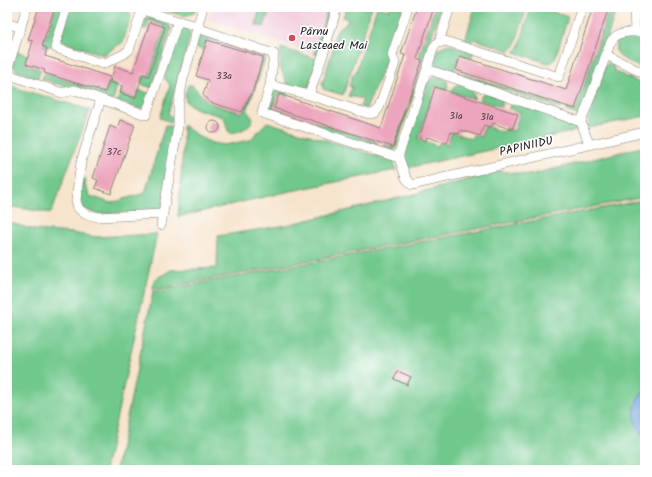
<svg xmlns="http://www.w3.org/2000/svg" width="652" height="477" viewBox="0 0 652 477" font-family="Kalam,sans-serif">
  <style>
    .built { fill: #f3cfdf }
    .green { fill: #71c88c; stroke: #467254 }
    .water { fill: #71a0da; stroke: #465e7b }
    .building { fill: #eda5bd }
    .lines { fill: none; stroke-linecap: round; stroke-linejoin: round }
    .minor-casing { stroke: #898074; stroke-width: 10 }
    .minor { stroke: #fff; stroke-width: 9 }
    .poi-dot { fill: #d1495b; stroke: #fff; stroke-width: 1.5 }
    .labels { text-anchor: middle; stroke-width: 3; stroke-linejoin: round; paint-order: stroke }
    .number-label { font-size: 10px; fill: #503e44 }
    .poi-label { font-size: 12px; fill: #1c1c1c; stroke: #fff; text-anchor: start }
    .street-label { font-size: 12px; fill: #1c1c1c; stroke: #fff }
  </style>
  <rect width="100%" height="100%" fill="#fff"/>
  <filter id="ink" filterUnits="userSpaceOnUse"><feTurbulence type="fractalNoise" baseFrequency=".025" numOctaves="2"/><feDisplacementMap in="SourceGraphic" scale="8" xChannelSelector="R" yChannelSelector="G"/><feConvolveMatrix kernelMatrix="1 2 1 2 8 2 1 2 1" color-interpolation-filters="sRGB"/></filter>
  <filter id="wash" filterUnits="userSpaceOnUse"><feTurbulence type="fractalNoise" baseFrequency=".012" numOctaves="4" result="noise"/><feDisplacementMap in="SourceGraphic" scale="16" xChannelSelector="R" yChannelSelector="G"/><feGaussianBlur stdDeviation="0.9" result="paint"/><feColorMatrix in="noise" values="0 0 0 0 0 0 0 0 0 0 0 0 0 0 0 0 0 1.4 0 .05"/><feComposite in="paint" operator="in"/></filter>
  <g filter="url(#wash)">
    <rect width="100%" height="100%" fill="#f6e4cc"/>
    <path class="built" d="M212 7H327L313 53 208 19Z"/>
    <path class="green" d="M56 7H64L52 45 48 47 43 46Z
      M70 7H121L128 9 131 17 123 42 103 55 64 42 61 40Z
      M151 7H196L194 13 184 16Z
      M260 7 270 9 264 27 256 25Z
      M328 7H334L319 55 314 54Z
      M347 7H372L343 95 323 89 322 84 334 46 332 45 337 30 349 21 343 17Z
      M377 7 389 10 390 7H404L388 61 385 63 366 109 360 107 363 99 348 96 352 87 349 86 353 74H355Z
      M435 7H441L424 60 419 58Z
      M475 7H527L515 46 510 51 474 39 468 45 464 44Z
      M531 7H539L568 17 555 59 552 62 548 63 514 52 519 47Z
      M610 7H617L583 113 578 115 566 111 567 108 576 110Z
      M149 17 168 23 171 29 152 88 141 84 143 76 149 77 165 26 149 20 146 29 141 28 144 19Z
      M184 27 189 30 190 36 168 114 174 118V123L160 118 170 85 164 77 178 31Z
      M203 34 263 54 262 56 207 39 203 50 196 47 199 36Z
      M626 36 641 38V61H645V68H641C628 61 606 55 620 37Z
      M447 44 473 52 472 58 460 54 454 71 561 106V109L440 68 434 60 437 50Z
      M281 48 317 59 308 90 288 85 280 68Z
      M16 51 27 55 24 64 41 70 38 78 17 71 14 68 13 64Z
      M264 54 266 56 247 111 253 119C248 129 241 131 231 133L228 131 224 117 197 109 186 102 185 95 188 85H192L209 103 242 113 252 94Z
      M423 61H424L396 148 393 152 384 149V145L394 148Z
      M613 61 614 71 642 84H645V116L588 128 589 118 605 66 608 63Z
      M44 73 105 94 109 83 117 86 113 101 42 79Z
      M435 77 443 78 447 81 448 88 446 90 435 86 418 139 438 146 440 142 448 144 452 132 471 139 473 135 481 137 485 126 503 132 505 128 514 131 520 113 508 108 513 102 578 124 580 130 407 168 403 155 428 80Z
      M459 84C468 87 475 89 474 99L451 92 456 85Z
      M7 85 90 110 51 213 7 206Z
      M139 90 151 94 147 104 141 109 117 102 120 94 136 99Z
      M276 90 288 93 287 97 278 94 273 108 378 143 376 148 267 110 272 94Z
      M487 93 500 98 502 101V107L479 100 481 96Z
      M267 122 394 161 396 170 281 193 178 217 183 149V125L199 137 212 143 225 145 250 140Z
      M165 125 173 127 162 211 98 214 83 209 78 200 82 178 86 179 85 186 90 196 111 203 145 193Z
      M645 146V197L153 290 154 280 171 270 217 268 218 236 287 225 407 196 500 171 530 175Z
      M645 200V470H116L153 292Z
      M7 222 35 230 71 233 96 237 157 234 105 470H7Z"/>
    <path class="water" d="M645 390V437C635 431 632 415 636 404 637 399 642 394 645 390Z"/>
    <g id="blocks">
      <path class="building" d="M39 7H55L42 46 47 48 45 56 110 77 105 92 44 73 45 70 26 64 33 41 28 40Z
        M417 7H434L417 59 422 61 393 147 274 108 279 94 381 128 405 55 401 54Z
        M593 7H609L575 109 456 70 460 56 566 90Z
        M150 22 165 27 149 76 143 74 135 98 120 93 122 86 110 82 115 66 133 72Z
        M207 40 263 57 253 91 242 112 209 102 203 95 208 80 196 76Z
        M435 87 518 114 512 130 493 123 491 127 484 125 480 136 460 130 459 134 451 132 447 143 427 137 426 141 419 139Z
        M120 120 135 125 111 194 95 188 98 180 93 178 110 126 117 129Z
        M208 127a6 6 0 1 1 12 0a6 6 0 1 1-12 0Z
        M398 371 411 377 407 385 394 379Z"/>
    </g>
  </g>
  <g filter="url(#ink)">
    <use href="#blocks" fill-opacity="0" stroke="#898074" stroke-width="1"/>
    <g class="lines">
      <g class="minor-casing">
        <path id="minor" d="M67 7 56 41V48L103 64 124 54 129 50 142 10
          M133 7 178 21 198 26 203 30 274 54 270 85
          M337 7 324 52 309 95 270 85 262 113 399 158
          M634 7 635 32
          M7 23 21 28
          M439 42 450 7
          M606 55C608 51 609 44 612 40 619 30 634 32 645 32
          M427 69 433 49 436 44 445 41 559 77 582 7
          M7 71 27 7
          M7 74 62 93 75 90 146 115 178 21
          M309 95 369 114 375 113 379 108 395 63 392 55 408 7
          M101 99 81 162 76 200 78 208 85 214 98 217 163 214
          M581 122 606 55 645 74
          M589 144 581 122 427 69 399 154V158L406 178 412 185 645 132
          M161 225 178 126V106L183 79 203 7"/>
      </g>
      <use href="#minor" class="minor"/>
    </g>
  </g>
  <circle class="poi-dot" cx="292" cy="38" r="4"/>
  <g class="labels">
    <g class="number-label">
      <text x="224" y="79">33a</text>
      <text x="456" y="119">31a</text>
      <text x="487" y="120">31a</text>
      <text x="114" y="155">37c</text>
    </g>
    <g class="poi-label">
      <text x="300" y="35">Pärnu<tspan x="300" dy="14">Lasteaed Mai</tspan></text>
    </g>
    <g class="street-label">
      <text transform="translate(526 146) rotate(-13)" y="4">PAPINIIDU</text>
    </g>
  </g>
  <rect width="652" height="477" fill="none" stroke="#fff" stroke-width="24"/>
</svg>
